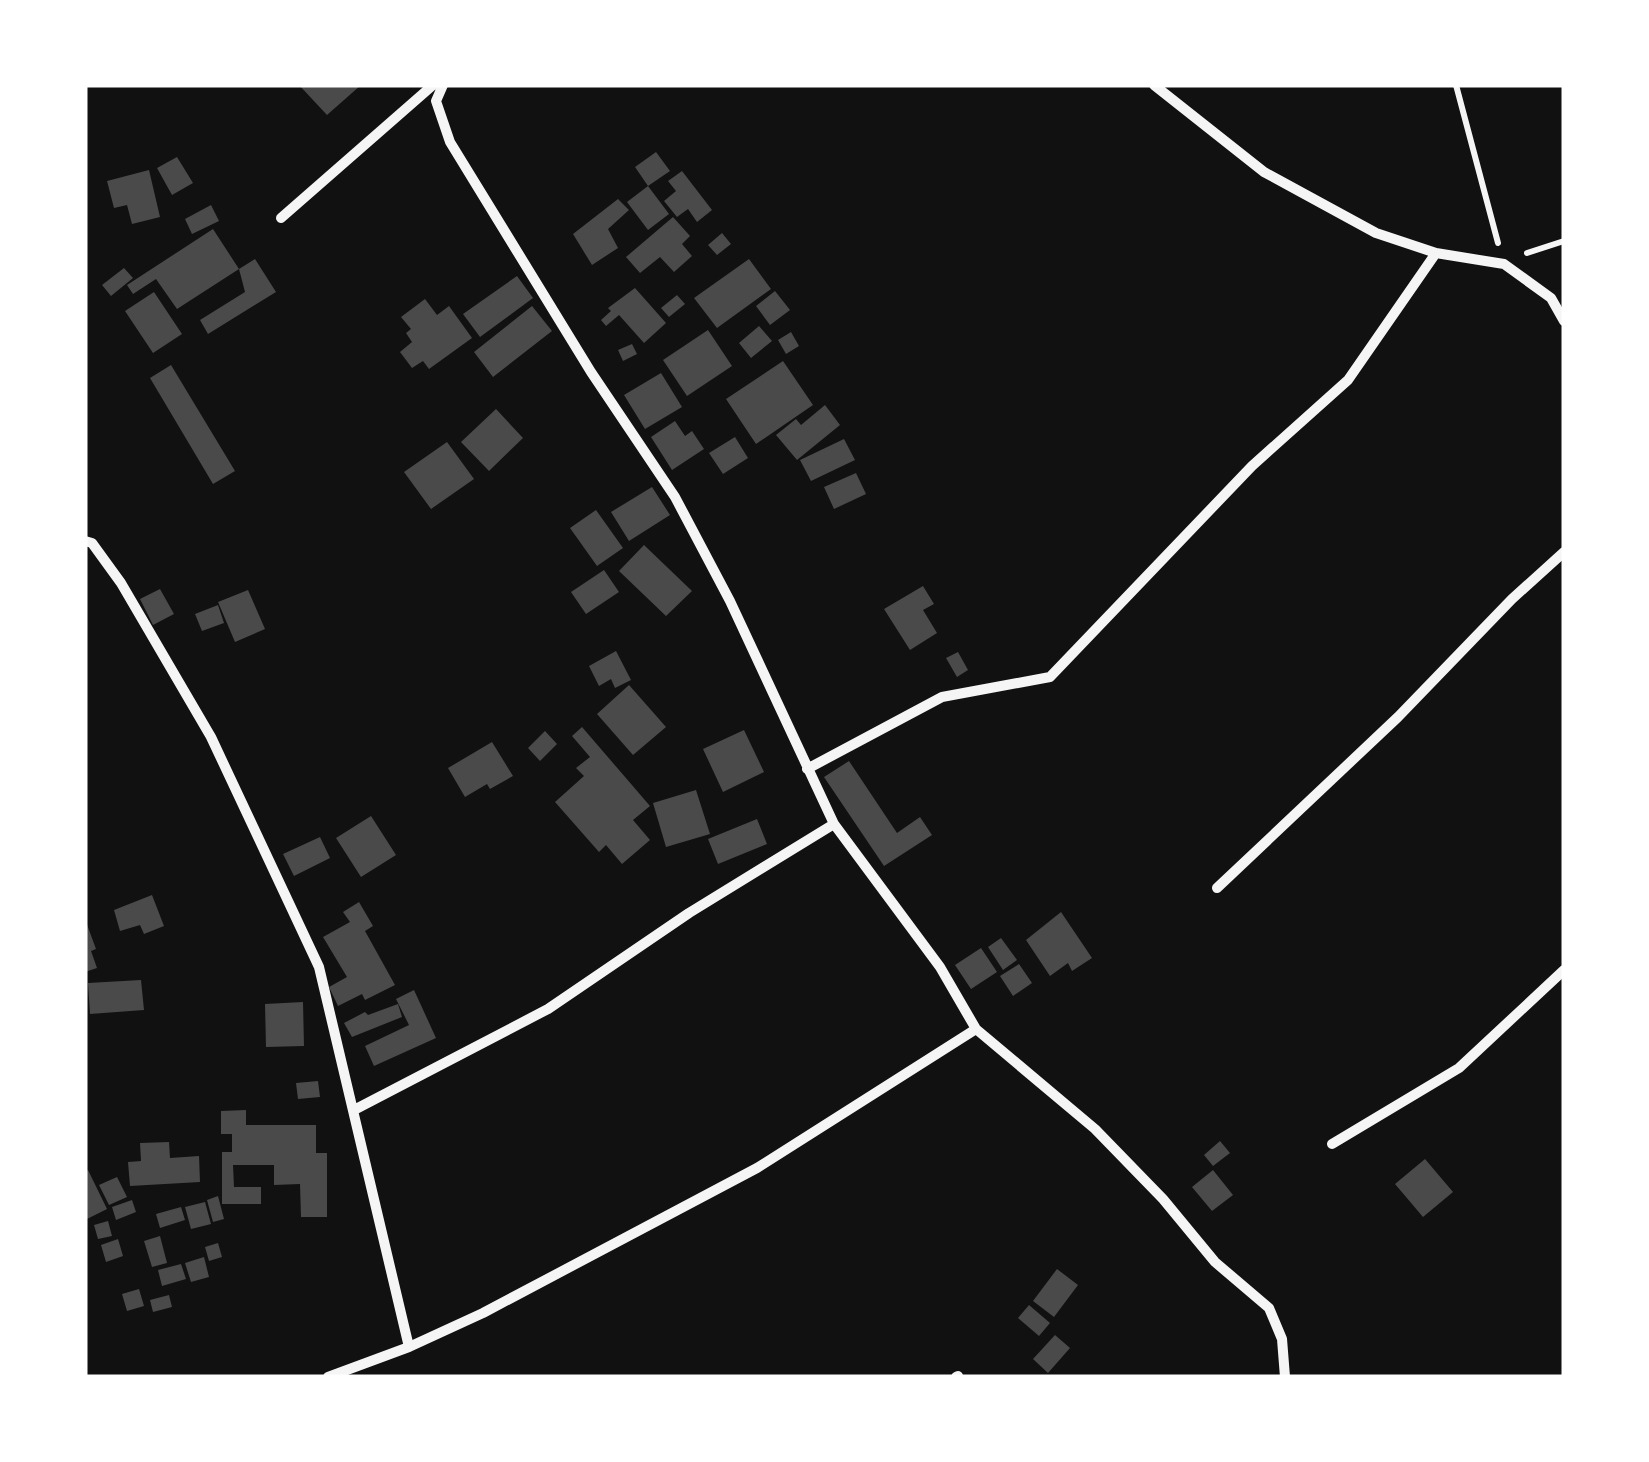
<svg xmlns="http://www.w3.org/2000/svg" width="1649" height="1462" viewBox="0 0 1649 1462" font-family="Ubuntu,sans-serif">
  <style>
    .building { fill: #4a4a4a }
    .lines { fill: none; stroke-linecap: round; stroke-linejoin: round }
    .path { stroke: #f5f5f5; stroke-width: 6 }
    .minor { stroke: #f5f5f5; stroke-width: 10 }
  </style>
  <rect width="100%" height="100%" fill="#111"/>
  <path class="building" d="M299 85H361L327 115Z
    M656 152 670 171 648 186 635 167Z
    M177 157 193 183 172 195 157 168Z
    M149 170 160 217 132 224 127 205 114 208 107 181Z
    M682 171 712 210 697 222 688 209 677 217 664 201 676 191 668 181Z
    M648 186 669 214 648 230 627 202Z
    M618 199 629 210 608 229 618 248 592 265 573 234Z
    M211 205 219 221 192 234 185 219Z
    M673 217 690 236 682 244 692 256 674 272 660 257 640 273 626 257Z
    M213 229 239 269 177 309 156 279 133 294 127 285Z
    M722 233 731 244 717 255 708 245Z
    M255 259 276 292 208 334 200 320 245 292 239 269Z
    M749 259 771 289 717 328 694 298Z
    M124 268 133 278 111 296 102 285Z
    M517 276 533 298 480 337 463 314Z
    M635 288 666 323 644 343 619 315 606 326 601 320 611 311 608 308Z
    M775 291 790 310 770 325 756 306Z
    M154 292 182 334 153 353 125 311Z
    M677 295 685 304 669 317 661 308Z
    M425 299 437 315 449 306 472 338 429 369 423 361 412 368 400 352 412 342 406 333 411 329 401 317Z
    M532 306 552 331 493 377 474 352Z
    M759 326 772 341 751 358 739 343Z
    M708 330 732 366 687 396 663 360Z
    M791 332 799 346 786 354 778 340Z
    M632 344 637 354 623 361 618 350Z
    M783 361 813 405 756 444 726 399Z
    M171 365 235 471 213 484 150 378Z
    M661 373 682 407 645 429 624 395Z
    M825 405 840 425 797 460 776 435 796 419 801 425Z
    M496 409 523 438 489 471 461 442Z
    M675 421 685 436 692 431 704 449 672 470 651 437Z
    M735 437 748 458 723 474 709 453Z
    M844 439 855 460 811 481 800 460Z
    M447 442 474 479 431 509 404 472Z
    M856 473 866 494 834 509 824 487Z
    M652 487 670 515 629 541 611 512Z
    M596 510 623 548 597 566 570 528Z
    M644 545 692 591 666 616 619 571Z
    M604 570 619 592 586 614 571 592Z
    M923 586 934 604 923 610 937 633 910 650 884 609Z
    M160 589 174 614 153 625 140 599Z
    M248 590 265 629 235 642 218 602Z
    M218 605 224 623 202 631 195 614Z
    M616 651 631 680 615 688 611 679 599 686 589 666Z
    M958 652 968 670 957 677 946 658Z
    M629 685 666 727 633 755 597 714Z
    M582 727 650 806 633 820 650 840 622 864 606 845 599 852 555 802 584 776 576 768 590 757 572 736Z
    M744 730 764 772 723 792 703 749Z
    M545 731 557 744 540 761 528 748Z
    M492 742 513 776 490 789 487 784 465 797 448 768Z
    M849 761 897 833 920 817 932 835 884 866 824 777Z
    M696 790 710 834 666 847 653 803Z
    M371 816 396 855 361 877 336 838Z
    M757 819 767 844 718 864 708 839Z
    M320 837 330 858 294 876 283 854Z
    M152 895 164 926 144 934 140 925 120 931 114 910Z
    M359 902 373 926 365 931 395 985 365 1000 362 994 338 1006 329 987 347 977 323 937 350 922 343 912Z
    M1061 912 1092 958 1072 971 1068 963 1050 976 1026 940Z
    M85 919 96 949 91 951 97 968 85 972Z
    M1001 938 1017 960 1003 970 988 947Z
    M981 948 997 972 971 989 955 965Z
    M1019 964 1032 983 1013 996 1000 976Z
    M141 980 144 1010 90 1014 88 983Z
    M414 990 436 1038 374 1066 365 1046 409 1025 396 999Z
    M303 1002 304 1046 266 1047 265 1004Z
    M398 1004 402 1017 352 1037 344 1023 365 1012 368 1015Z
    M318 1081 320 1097 298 1099 296 1083Z
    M246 1110V1125H316V1153H327V1217H301L300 1184 274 1185V1165H233L234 1187H261V1204H222V1152H232V1134H221V1111Z
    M1220 1141 1230 1153 1213 1166 1204 1155Z
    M169 1142 170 1158 199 1156 200 1182 130 1186 128 1162 141 1161 140 1143Z
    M1425 1159 1453 1192 1423 1217 1395 1184Z
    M88 1170 107 1209 85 1220V1172Z
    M1213 1170 1233 1195 1212 1211 1192 1187Z
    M117 1177 127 1197 109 1205 99 1185Z
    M218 1196 224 1219 213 1222 207 1200Z
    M132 1200 136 1212 116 1220 112 1207Z
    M205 1202 211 1224 191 1229 185 1207Z
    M181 1207 185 1220 160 1228 156 1214Z
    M108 1221 112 1236 98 1239 94 1225Z
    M160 1236 167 1263 152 1267 144 1241Z
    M118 1239 123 1256 106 1262 101 1245Z
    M218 1243 222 1257 209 1261 205 1247Z
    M204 1257 209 1277 191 1282 185 1263Z
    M181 1264 186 1279 162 1286 158 1270Z
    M1057 1269 1078 1285 1054 1317 1033 1301Z
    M139 1289 144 1306 127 1311 122 1294Z
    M169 1295 172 1307 153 1312 150 1300Z
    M1029 1305 1050 1323 1039 1336 1018 1318Z
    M1055 1335 1070 1348 1048 1373 1033 1359Z"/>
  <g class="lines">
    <path class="path" d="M1456 85 1498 243
      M1527 253 1564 241"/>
    <path class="minor" d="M443 85 436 101 450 142 591 372 675 497 730 601 834 824 940 967 976 1029 1095 1129 1163 1199 1215 1262 1269 1308 1282 1339 1285 1377
      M1154 85 1264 172 1376 233 1436 253 1504 264 1551 298 1564 321
      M281 218 433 85
      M85 541 92 543 121 583 211 737 319 967 409 1347
      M807 769 942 697 1050 677 1252 466 1348 380 1436 253
      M1217 888 1398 717 1512 599 1564 552
      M354 1110 548 1009 689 913 834 824
      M1332 1144 1459 1068 1564 970
      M328 1377 409 1347 483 1313 757 1168 976 1029
      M956 1377 958 1376"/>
  </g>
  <rect width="1649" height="1462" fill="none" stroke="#ffffff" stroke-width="175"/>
</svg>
